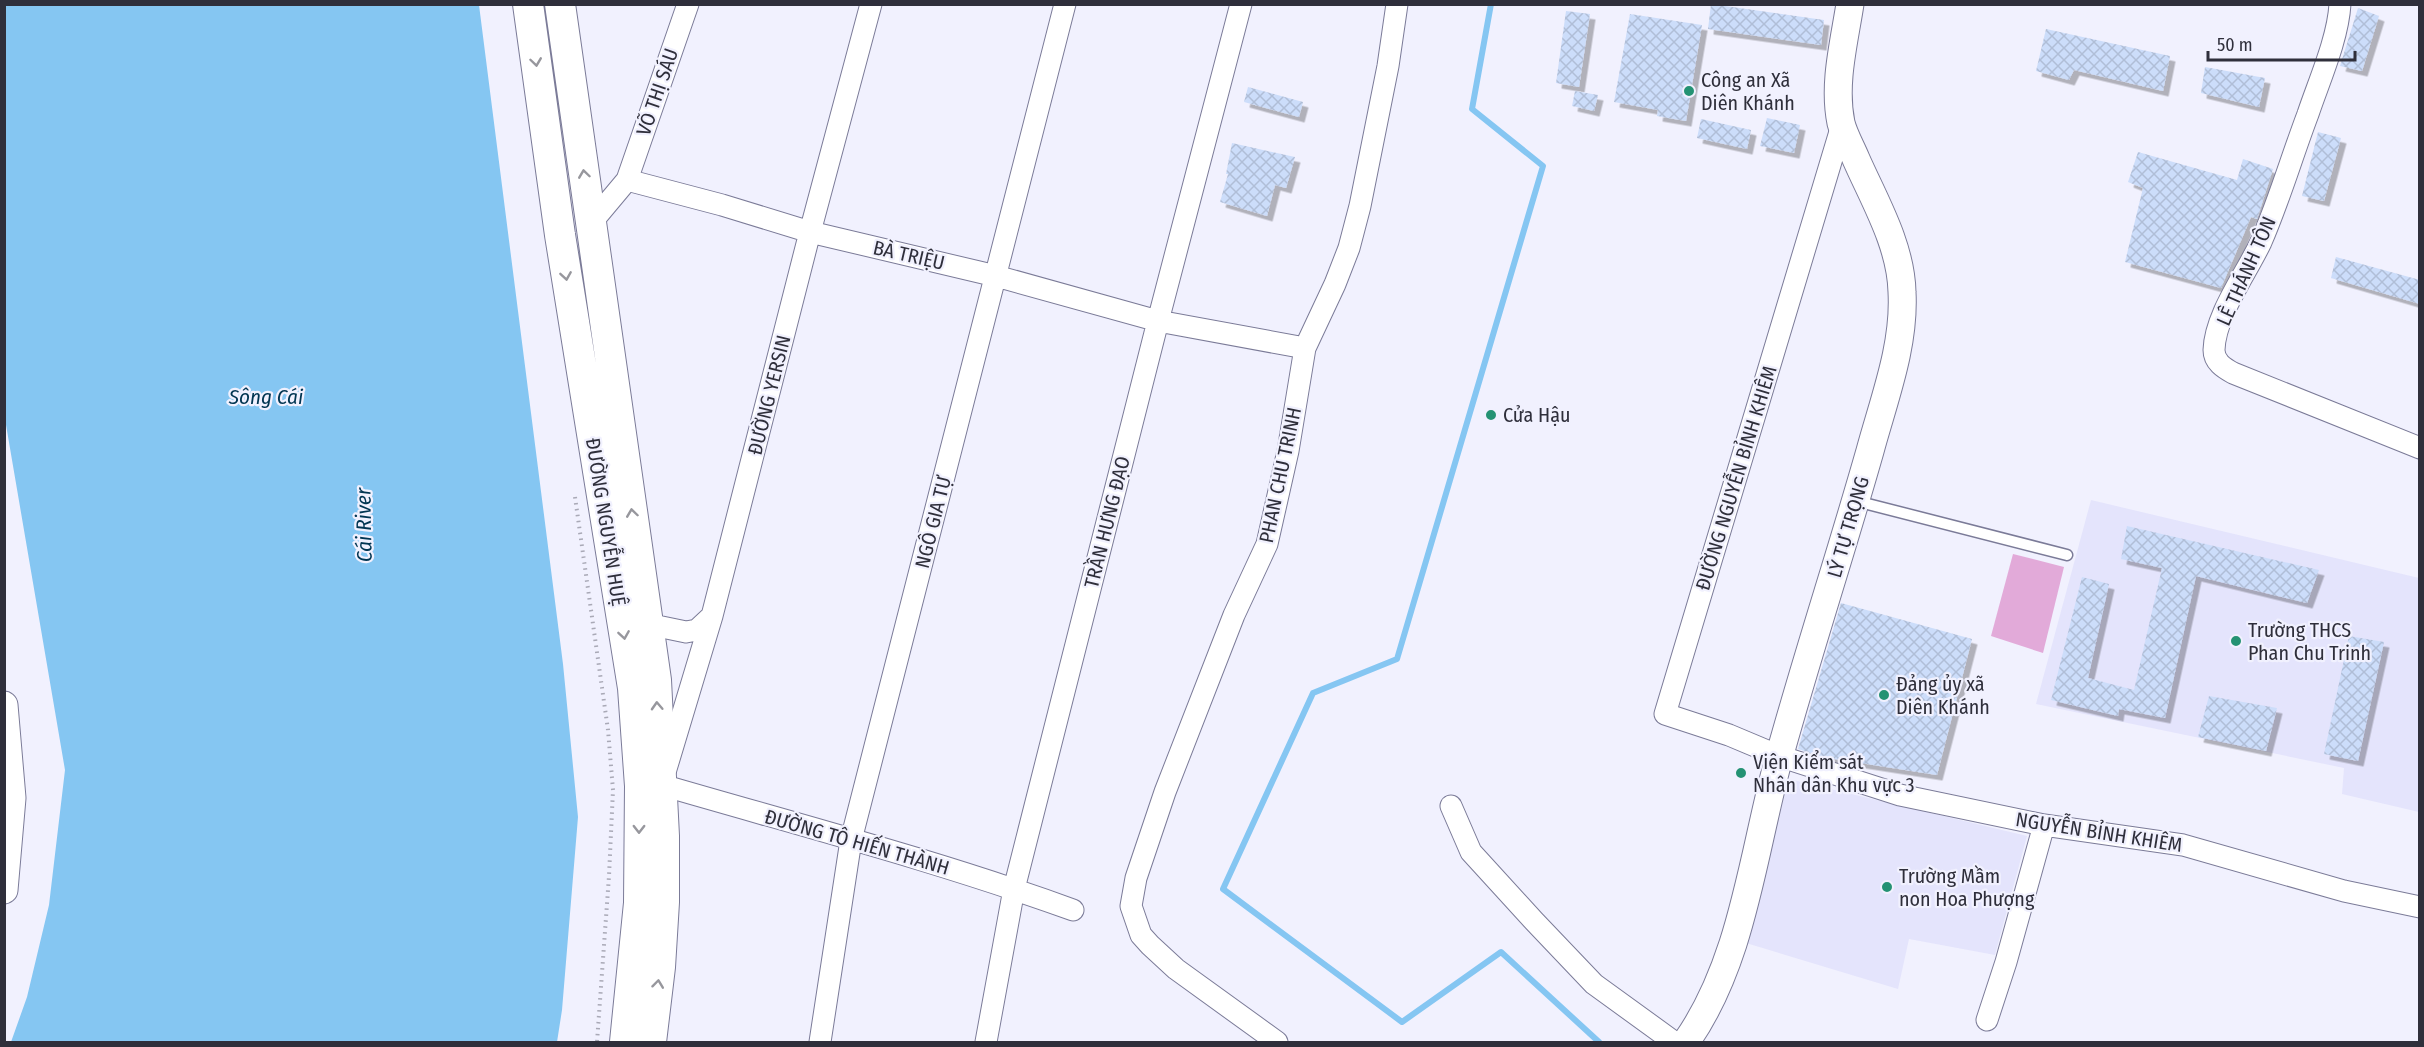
<svg xmlns="http://www.w3.org/2000/svg" width="2424" height="1047" viewBox="0 0 2424 1047" font-family="'Fira Sans Condensed',sans-serif">
  <style>
    .built { fill: #e4e4fc }
    .green { fill: #e2aad9 }
    .water { fill: #85c6f2 }
    .lines { fill: none; stroke-linecap: round; stroke-linejoin: round }
    .stream { stroke: #85c6f2; stroke-width: 6 }
    .building { fill: url(#building-cross-hatch); filter: url(#shadow) }
    .service-casing { stroke: #7b7b98; stroke-width: 13 }
    .minor-casing { stroke: #7b7b98; stroke-width: 23 }
    .tertiary-casing { stroke: #7b7b98; stroke-width: 29 }
    .secondary-casing { stroke: #7b7b98; stroke-width: 32 }
    .path { stroke: #a9a9b6; stroke-width: 4; stroke-dasharray: 1.5 4.5; stroke-linecap: butt }
    .service { stroke: #fff; stroke-width: 10 }
    .minor { stroke: #fff; stroke-width: 21 }
    .tertiary { stroke: #fff; stroke-width: 27 }
    .secondary { stroke: #fff; stroke-width: 30 }
    .oneway { stroke: #97979d }
    .poi-dot { fill: #249273; stroke: #f1f1fe; stroke-width: 2 }
    .labels { text-anchor: middle; stroke-width: 4.5; stroke-linejoin: round; paint-order: stroke }
    .poi-label { font-size: 20px; fill: #2f2f3b; stroke: #f1f1fe; text-anchor: start }
    .street-label { font-size: 20px; fill: #2f2f3b; stroke: #f1f1fe }
    .water-label { font-size: 21px; font-style: italic; fill: #003552; stroke: #f1f1fe }
  </style>
  <defs>
    <pattern id="building-cross-hatch" width="8" height="8" patternUnits="userSpaceOnUse" patternTransform="scale(1.5)"><rect width="8" height="8" fill="#ccddfa"/><path d="M0 0l8 8M0 8l8-8" fill="none" stroke="#b0bed7"/></pattern>
    <filter id="shadow"><feDropShadow dx="5.5" dy="5.5" stdDeviation="0" flood-color="#0004"/></filter>
  </defs>
  <rect width="100%" height="100%" fill="#f1f1fe"/>
  <path class="built" d="M2091 500 2419 578V812L2342 794 2344 768 2036 704Z
    M1789 779 2027 836 1995 955 1909 939 1898 989 1746 943Z"/>
  <path class="green" d="M2013 554 2064 567 2043 653 1991 636Z"/>
  <path class="water" d="M4 5H479L563 664 578 817 562 1010 557 1042H11L27 997 49 905 65 770 5 419Z"/>
  <g class="lines">
    <path class="stream" d="M1491 4 1472 109 1543 166 1397 659 1313 693 1223 889 1402 1022 1501 952 1599 1042"/>
  </g>
  <path class="building" d="M1711 4 1824 20 1821 45 1708 29Z
    M2358 8 2379 16 2362 71 2340 66Z
    M1566 11 1590 14 1579 87 1556 83Z
    M1630 14 1702 25 1686 121 1657 116 1658 110 1614 102Z
    M2046 29 2170 56 2163 91 2074 70 2069 80 2036 71Z
    M2205 67 2265 78 2259 107 2201 93Z
    M1248 87 1303 102 1299 117 1244 102Z
    M1575 91 1598 95 1594 111 1572 106Z
    M1767 118 1800 125 1794 153 1760 146Z
    M1701 119 1751 130 1747 149 1697 138Z
    M2318 132 2341 138 2324 201 2302 196Z
    M1232 143 1295 157 1286 188 1275 185 1267 216 1220 202 1228 174H1226Z
    M2138 152 2237 180 2243 159 2273 169 2257 219 2251 217 2221 288 2125 262 2143 188 2128 182Z
    M2336 257 2420 280V304L2331 278Z
    M2127 526 2319 570 2307 603 2196 576 2165 718 2119 709 2118 716 2051 700 2082 577 2109 584 2088 678 2134 690 2162 568 2121 559Z
    M1841 603 1972 639 1937 775 1822 757 1798 749Z
    M2349 636 2384 642 2358 761 2324 754Z
    M2209 696 2277 708 2266 751 2198 737Z"/>
  <g class="lines">
    <g class="service-casing">
      <path id="service" d="M1856 501 2067 555"/>
    </g>
    <g class="minor-casing">
      <path id="minor" d="M2340 4C2338 39 2319 81 2308 114 2292 156 2279 201 2261 242 2246 274 2215 315 2214 350 2214 362 2224 368 2233 373L2420 448
        M1842 125 1665 714 1729 735 1779 756 1900 795 2044 825 2183 845 2344 891 2420 907
        M627 180 722 205 810 232 996 276 1158 321 1305 348
        M591 223 627 180 688 4
        M646 614 657 626 686 632 697 630 712 616
        M666 769 712 616 810 232 871 4
        M649 785H662C799 825 938 861 1073 910
        M1451 806 1471 852 1534 921 1594 984 1674 1042
        M1987 1020 2006 962 2044 825
        M820 1042 851 840 1065 4
        M986 1042 1014 889 1158 321 1241 4
        M1277 1042 1176 969 1150 945 1141 935 1131 906 1136 878 1165 792 1234 615 1267 544 1288 451 1305 348 1335 284 1349 248 1360 206 1388 66 1397 4"/>
    </g>
    <g class="tertiary-casing">
      <path id="tertiary" d="M4 705 12 798 4 890
        M1686 1042C1744 960 1753 850 1780 754 1808 653 1841 553 1870 451 1884 399 1905 346 1902 292 1901 245 1874 200 1856 159 1851 147 1844 135 1841 123 1833 84 1844 43 1850 4"/>
    </g>
    <g class="secondary-casing">
      <path id="secondary" d="M528 4 560 235 633 688 640 786 639 903 625 1042
        M560 4 656 680 664 836V902L660 967 651 1042"/>
    </g>
    <path class="path" d="M575 497 608 730 613 790 609 876 597 1042"/>
    <use href="#service" class="service"/>
    <use href="#minor" class="minor"/>
    <use href="#tertiary" class="tertiary"/>
    <use href="#secondary" class="secondary"/>
  </g>
  <defs><path id="oneway-chevron" d="M-2-3.5L2.5 0L-2 3.5" fill="none" stroke-width="1.6" stroke-linecap="round" stroke-linejoin="round" transform="scale(1.5)"/></defs>
  <g class="oneway">
    <use href="#oneway-chevron" transform="translate(536 62) rotate(82)"/>
    <use href="#oneway-chevron" transform="translate(584 174) rotate(-98)"/>
    <use href="#oneway-chevron" transform="translate(566 276) rotate(81)"/>
    <use href="#oneway-chevron" transform="translate(632 513) rotate(-98)"/>
    <use href="#oneway-chevron" transform="translate(624 635) rotate(81)"/>
    <use href="#oneway-chevron" transform="translate(657 706) rotate(-93)"/>
    <use href="#oneway-chevron" transform="translate(639 829) rotate(90)"/>
    <use href="#oneway-chevron" transform="translate(658 984) rotate(-83)"/>
  </g>
  <g class="poi-dot">
    <circle cx="1689" cy="91" r="6"/>
    <circle cx="1491" cy="415" r="6"/>
    <circle cx="2236" cy="641" r="6"/>
    <circle cx="1884" cy="695" r="6"/>
    <circle cx="1741" cy="773" r="6"/>
    <circle cx="1887" cy="887" r="6"/>
  </g>
  <g class="labels">
    <g class="poi-label">
      <text x="1701" y="87">Công an Xã<tspan x="1701" dy="23">Diên Khánh</tspan></text>
      <text x="1503" y="422">Cửa Hậu</text>
      <text x="2248" y="637">Trường THCS<tspan x="2248" dy="23">Phan Chu Trinh</tspan></text>
      <text x="1896" y="691">Đảng ủy xã<tspan x="1896" dy="23">Diên Khánh</tspan></text>
      <text x="1753" y="769">Viện Kiểm sát<tspan x="1753" dy="23">Nhân dân Khu vực 3</tspan></text>
      <text x="1899" y="883">Trường Mầm<tspan x="1899" dy="23">non Hoa Phượng</tspan></text>
    </g>
    <g class="street-label">
      <text transform="translate(657 92) rotate(-71)" y="7">VÕ THỊ SÁU</text>
      <text transform="translate(909 255) rotate(13)" y="7">BÀ TRIỆU</text>
      <text transform="translate(2246 271) rotate(-66)" y="7">LÊ THÁNH TÔN</text>
      <text transform="translate(769 395) rotate(-76)" y="7">ĐƯỜNG YERSIN</text>
      <text transform="translate(1280 475) rotate(-78)" y="7">PHAN CHU TRINH</text>
      <text transform="translate(1736 478) rotate(-73)" y="7">ĐƯỜNG NGUYỄN BỈNH KHIÊM</text>
      <text transform="translate(606 522) rotate(81)" y="7">ĐƯỜNG NGUYỄN HUỆ</text>
      <text transform="translate(933 522) rotate(-76)" y="7">NGÔ GIA TỰ</text>
      <text transform="translate(1107 522) rotate(-76)" y="7">TRẦN HƯNG ĐẠO</text>
      <text transform="translate(1848 527) rotate(-74)" y="7">LÝ TỰ TRỌNG</text>
      <text transform="translate(2099 832) rotate(9)" y="7">NGUYỄN BỈNH KHIÊM</text>
      <text transform="translate(857 842) rotate(16)" y="7">ĐƯỜNG TÔ HIẾN THÀNH</text>
    </g>
    <g class="water-label">
      <text x="266" y="404">Sông Cái</text>
      <text transform="translate(364 525) rotate(-91)" y="7">Cái River</text>
    </g>
  </g>
  <rect width="2424" height="1047" fill="none" stroke="#2f2f3b" stroke-width="12"/>
  <path d="M2208 51v9h147v-9" fill="none" stroke="#2f2f3b" stroke-width="3"/>
  <text x="2217" y="51" font-size="18" fill="#2f2f3b" stroke="#f1f1fe" stroke-width="4.5" paint-order="stroke">50 m</text>
</svg>
